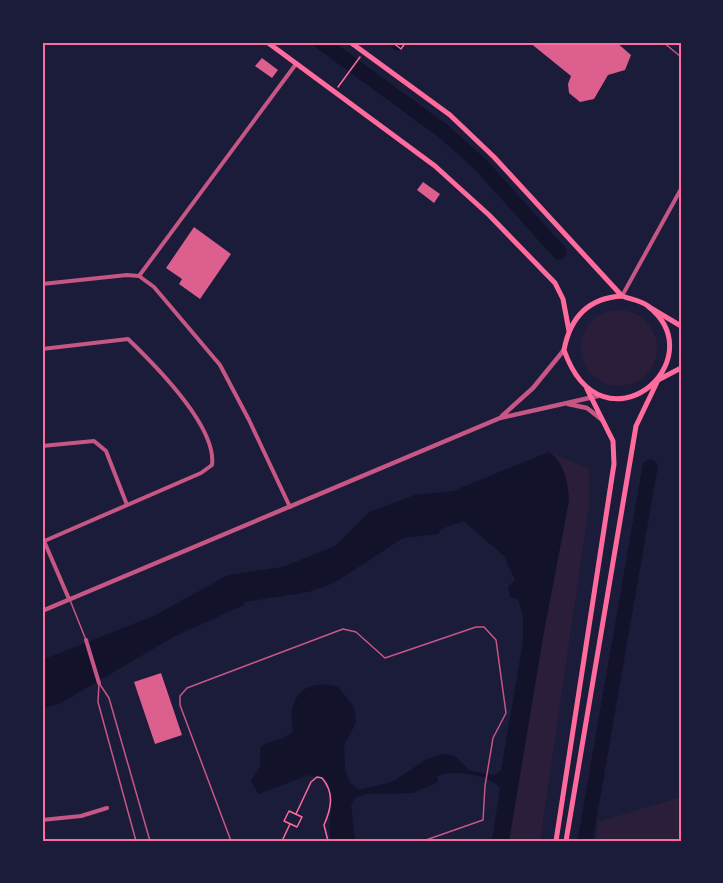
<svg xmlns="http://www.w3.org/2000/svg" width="723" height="883" viewBox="0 0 723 883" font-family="Helvetica,sans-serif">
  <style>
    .green { fill: #2a1e3b }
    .water { fill: #12122b }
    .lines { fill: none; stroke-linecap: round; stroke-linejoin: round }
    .river { stroke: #12122b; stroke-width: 15 }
    .building { fill: #dd5f8e }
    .path { stroke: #ff6b9d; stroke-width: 1.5 }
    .service { stroke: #c65784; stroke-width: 1.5 }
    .minor { stroke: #c65784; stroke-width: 4 }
    .tertiary { stroke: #c65784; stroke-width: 4.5 }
    .secondary { stroke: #ff6b9d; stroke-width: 5 }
    .primary { stroke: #ff6b9d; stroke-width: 5 }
    .neatline { fill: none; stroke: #ff6b9d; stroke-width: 2 }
  </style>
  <rect width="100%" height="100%" fill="#1b1b3a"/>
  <path class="green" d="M581 348a38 38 0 1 1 76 0a38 38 0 1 1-76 0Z
    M549 452 589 469V506L540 841H509L543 637 569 500 555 457Z
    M681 797V841H596L598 822Z"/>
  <path class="water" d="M549 452C565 463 568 483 569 500L543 637 509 841H492L500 789C494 775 450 769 437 776L438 782 413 793 367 794 355 798 351 806 355 841H331C326 818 339 799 325 778L309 775 258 794 251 781 260 767V748C269 738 281 744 293 731 287 699 303 677 338 687L354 707 356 723 344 745 345 769 349 782 359 790 392 782 427 759 441 754 455 756 470 771 493 775 501 771 523 641V615L518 599 510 597 508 587 515 580 504 556 464 521 441 529 438 534 403 538 334 583 308 592 244 602V605L175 636 59 704 42 708V660L156 615 228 575 283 567 335 546 369 512 415 495 453 491Z"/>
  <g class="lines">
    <path class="river" d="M321 42 443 131 481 165 559 252
      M398 43 399 42
      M585 841 650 467"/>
  </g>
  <path class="building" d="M529 42H616L631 55 625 70 608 75 594 99 580 102 569 93 568 84 571 76Z
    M262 58 278 70 272 78 255 66Z
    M423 182 440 194 434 203 417 190Z
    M194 227 231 254 200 299 179 284 182 279 166 268Z
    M161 673 182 735 155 744 134 682Z"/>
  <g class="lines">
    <path class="path" d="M392 42 401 49 406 42
      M338 87 360 57
      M289 811 302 817 297 827 284 821Z
      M296 814 311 782 317 777 322 778C335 793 331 809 324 825L328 841
      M282 841 290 824"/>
    <path class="service" d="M663 42 681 57
      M70 600 86 640
      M136 841 98 702 99 683 109 698 150 841
      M231 841 180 705V696L187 688 343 629 356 632 385 658 476 627H484L496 640 506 713 493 738 485 786 483 820 423 841"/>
    <path class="minor" d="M139 276 296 64
      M42 284 127 275 139 276 154 287 220 365 249 420 290 507
      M622 296 681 189
      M42 349 128 339C154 364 217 426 212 465L201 473 42 542
      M42 446 94 441 106 451 127 505
      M44 541 69 599
      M86 640 99 683
      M42 820 81 816 107 808"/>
    <path class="tertiary" d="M568 404 587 408 601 419
      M502 416 533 388 564 350
      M42 611 500 418 598 396"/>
    <path class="secondary" d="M649 307 681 326
      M556 841 614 464 613 441 587 389
      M566 841 636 426 658 380 681 368"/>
    <path class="primary" d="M267 42 435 166 489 215 555 283 563 299 569 331
      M350 42 450 115 494 157 622 296
      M622 296C630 299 642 301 648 306 717 361 602 458 564 350 570 318 588 298 622 296Z"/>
  </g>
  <rect width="723" height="883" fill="none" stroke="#1b1b3a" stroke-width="87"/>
  <rect x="44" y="44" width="636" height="796" class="neatline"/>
</svg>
